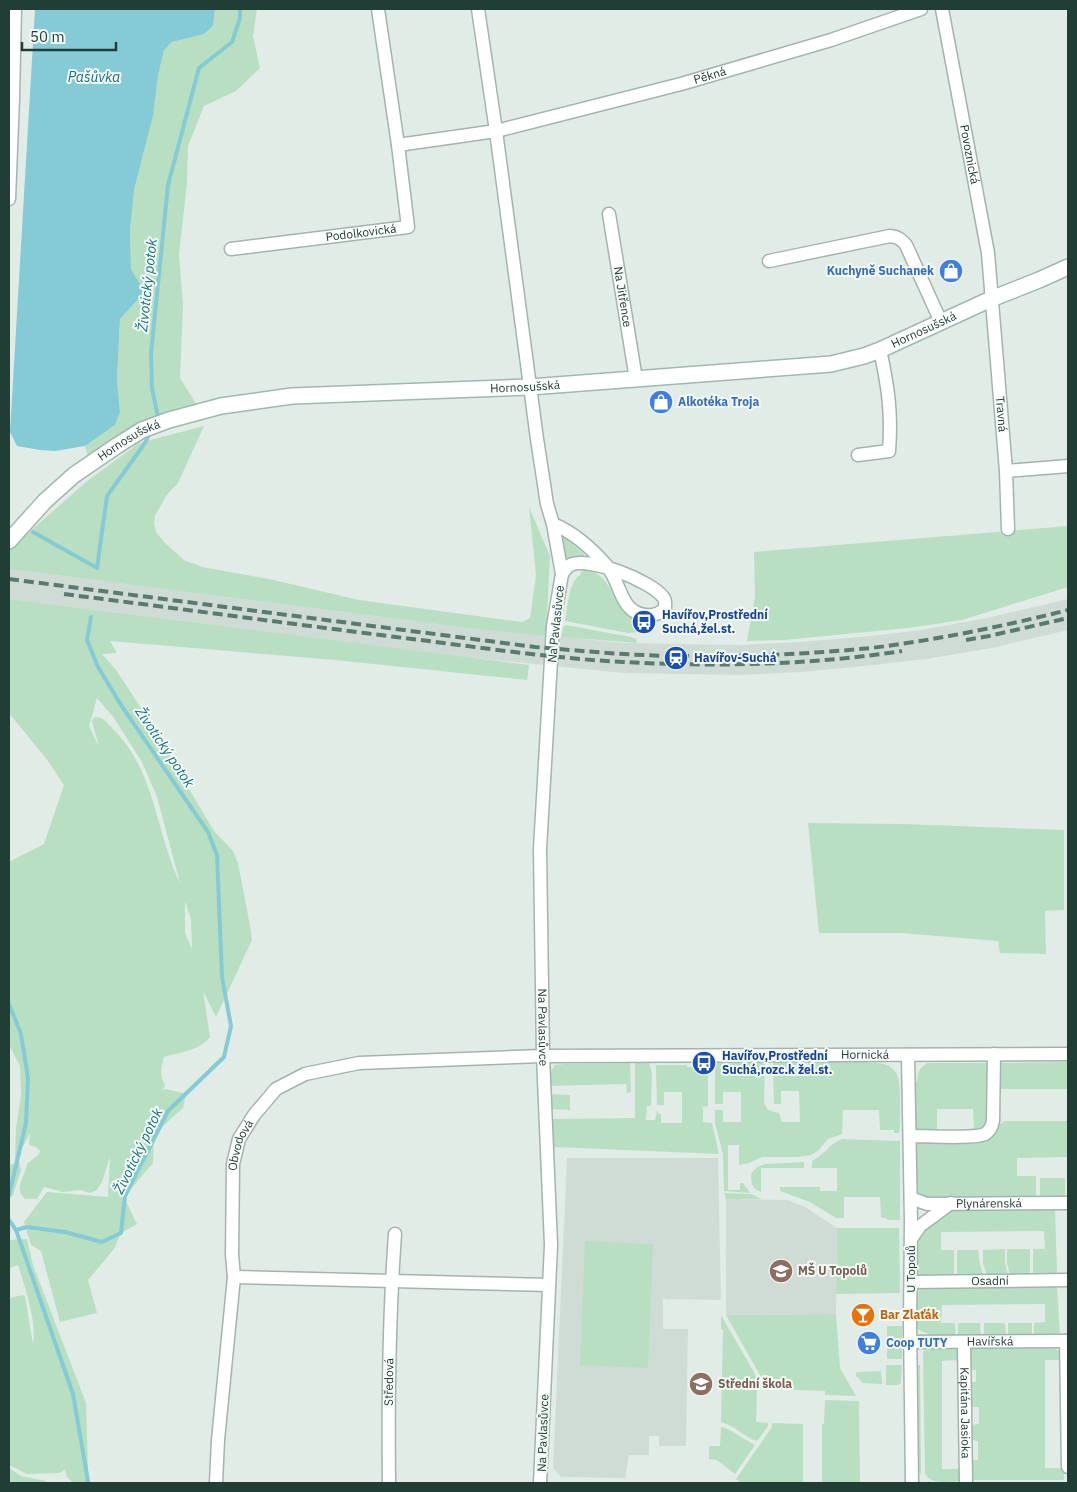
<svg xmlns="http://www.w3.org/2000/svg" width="1077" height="1492" viewBox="0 0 1077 1492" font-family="'IBM Plex Sans',sans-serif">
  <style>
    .built { fill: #cfdcd6 }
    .green { fill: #b8dfc1; fill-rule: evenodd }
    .water { fill: #85cbd5 }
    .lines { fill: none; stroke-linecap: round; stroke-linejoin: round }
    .stream { stroke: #85cbd5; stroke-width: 4 }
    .street-casing { stroke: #a3b4ae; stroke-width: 15 }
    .secondary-casing { stroke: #9eb9af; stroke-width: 18 }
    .street { stroke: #fff; stroke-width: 12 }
    .secondary { stroke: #fff; stroke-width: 15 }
    .rail { stroke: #5a7a70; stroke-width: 4; stroke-dasharray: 10 5; stroke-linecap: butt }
    .labels { text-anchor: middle; stroke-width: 4; stroke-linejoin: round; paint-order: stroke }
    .street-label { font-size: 12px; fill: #203e35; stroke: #f2f9f5 }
    .shop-label { font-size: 12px; font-weight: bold; fill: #366cbe; stroke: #f2f9f5; text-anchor: start }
    .transit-label { font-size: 12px; font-weight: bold; fill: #164399; stroke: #f2f9f5; text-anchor: start }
    .education-label { font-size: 12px; font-weight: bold; fill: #785e54; stroke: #f2f9f5; text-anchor: start }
    .food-label { font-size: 12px; font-weight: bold; fill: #c56008; stroke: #f2f9f5; text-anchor: start }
    .water-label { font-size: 14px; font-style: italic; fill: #16707e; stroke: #f2f9f5 }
  </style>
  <rect width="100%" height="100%" fill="#e1ece7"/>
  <path class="built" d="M9 569 468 628 624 643 739 645 800 642 871 636 921 630 987 618 1068 599V630L992 648 926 659 874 665 802 672 740 675 623 673 465 657 9 599Z
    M567 1158H718L721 1298 720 1300 665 1299 664 1297 663 1299V1329H688L686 1446H659V1436H649V1455H629L625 1478 561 1477 553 1468Z
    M726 1199 787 1200 805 1207 837 1228 836 1314 726 1315Z"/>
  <path class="green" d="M215 9H257L253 36 260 68 236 91 204 106 188 146 187 183 179 254 183 305 180 378 197 405 88 457 85 446 115 425 120 411 117 379 120 319 143 294 140 284 131 269 130 231 134 190 153 116 158 76 164 50 172 42 204 34 213 26Z
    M204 426 178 483 166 496 155 516 154 523 156 532 164 542 184 560 202 567 269 579 359 600 522 622 530 618 536 575 529 507 550 556 546 636 468 628 9 569V539L18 542 86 482 139 443Z
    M1068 526V587L962 620 908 628 784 640 747 641 755 597 754 552Z
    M562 537H564L584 554V556L570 558 565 557Z
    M586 569C608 574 610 594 623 608 626 611 630 613 633 615V620L639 623 637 632 628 633 565 621C568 605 568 583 581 574V572Z
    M9 599 529 665 527 680 335 660 110 641 117 653 102 654 116 670 147 717 158 730 168 747 171 759 214 831 233 851 238 863 251 931 252 940 216 1017 203 991 210 1037C199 1051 181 1052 164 1057 161 1068 159 1075 165 1085L163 1090 166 1089 186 1094 183 1108 154 1134 153 1163 124 1197 137 1224 121 1233 114 1249 88 1280 97 1313 60 1322 41 1251 31 1245 24 1222 47 1192 108 1197 110 1157 102 1182 97 1190 90 1193 81 1190 63 1192 44 1187 37 1199H25C13 1188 25 1177 27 1164L39 1154 40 1151 36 1147 29 1145 30 1133 18 1156 21 1170 13 1195 9 1199V1166L15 1163 16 1129 21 1095 20 1066 9 1045V862L44 844 64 785 48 761 9 713ZM97 698 114 718 142 762 157 797 180 883C155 831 156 771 112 728 106 722 102 715 93 718L92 721 99 747 89 726ZM185 901 191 919 192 949 185 933Z
    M566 625 631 637 636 639 637 643 561 637 563 627Z
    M808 823 904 824 1064 830V910L1045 911 1046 954 1000 953 998 941 901 933H819Z
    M867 1061 868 1063C901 1061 900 1080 900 1105 900 1114 901 1124 899 1133H894V1130H880L879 1110H843L842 1134 828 1139 818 1151 811 1155 798 1157H762L749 1163 739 1165V1145H728V1190H740V1183H743L750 1193 724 1191 723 1154 715 1123V1110H723V1122H741V1092H723V1104H715V1063L765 1062 764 1103 768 1110 779 1113 782 1122H800L799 1091H781V1104H774L773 1064 775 1062H801L803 1069H808V1062Z
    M1068 1062V1089H1000V1110L999 1109V1063Z
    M630 1063 631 1092 627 1093 626 1084 551 1086V1071L555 1065 564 1064Z
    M635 1063H649L652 1073 651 1106H647L646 1120H655L657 1111 658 1112V1114H661V1123H682V1092H664V1105H657L656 1065H687V1067H696L697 1070H700V1073H706V1070H708V1106L703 1107V1122L712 1123 719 1154 554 1147 552 1119 635 1118Z
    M927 1063H986L990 1068V1121L984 1130 974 1129 973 1109H937V1129L918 1131 915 1128V1082H917C918 1073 919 1068 927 1063Z
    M551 1094 570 1095V1110L552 1109Z
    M1005 1121H1068V1157L1017 1158V1176H1036V1198L929 1199 923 1197 916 1190 915 1148 918 1142 997 1126Z
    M842 1139 900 1141V1219L899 1220H889L881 1217 880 1197H844V1218H836L810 1202 780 1191V1187H820V1191H837V1168H812V1161C824 1155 829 1144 842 1139Z
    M804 1162V1168H761V1192L754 1188C748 1175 751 1169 765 1164Z
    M1040 1178H1065V1198H1040Z
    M724 1193 751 1194 762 1199H726Z
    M1046 1207 1047 1211H1050V1207L1055 1208 1057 1275 1033 1276V1249H1045L1044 1231 941 1232V1250H954V1276H921L916 1274 917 1244 919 1235 951 1210Z
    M837 1228H899L900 1293 836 1294Z
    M27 1239 33 1265 86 1403 88 1470 87 1483H73L67 1477 65 1469 60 1473 27 1474 9 1465V1298L23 1295 25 1297 33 1344C37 1322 25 1287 18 1265L9 1268V1240Z
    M585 1241 653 1244 648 1368 580 1365Z
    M1005 1249V1263L1008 1275H987L983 1264V1250Z
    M1007 1249H1030V1275H1010L1007 1263Z
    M957 1250H978L980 1264 983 1275H957Z
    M1057 1285 1060 1338H1034V1323L1045 1322V1304L942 1305 941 1323H955L956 1339 933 1336 917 1329V1293L921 1286Z
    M836 1314 840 1368 856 1396 825 1395V1391L768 1389 726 1315Z
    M721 1315 763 1388V1389H757L756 1422 768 1423V1426L757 1441C744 1437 734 1425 721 1422L723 1330 721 1329Z
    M958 1323H980L981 1338H958Z
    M984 1323H1005L1006 1338H984Z
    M1008 1323H1032V1338H1008Z
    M887 1326H902V1359H887Z
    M1051 1346 1060 1352 1063 1360H1045V1468H1064V1480H971L970 1460H978V1441L970 1440V1425L979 1424V1407H969V1382H976V1370H967V1347Z
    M937 1348H960V1360L942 1361V1469H961V1481C950 1481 930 1486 925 1473L923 1351Z
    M886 1365H902L901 1383 898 1385H886Z
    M917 1365H920L921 1476 918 1467Z
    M881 1371 882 1384 863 1383 856 1376V1373L857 1372Z
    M825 1400 859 1401 860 1483H822V1424H824Z
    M772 1423 803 1424V1483H742L736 1479 772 1427Z
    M721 1427 726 1428 755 1445 735 1474 717 1460 709 1459V1446H720Z
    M9 1468 21 1476 46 1481 48 1483H9Z"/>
  <path class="water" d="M35 9H215L213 26 204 34 172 42 164 50 158 76 153 116 134 190 130 231 131 269 140 284 143 294 120 319 117 379 120 412 115 425 85 446 55 451 40 450 17 446 10 432Z"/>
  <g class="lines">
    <path class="stream" d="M157 421 158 417 152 388 151 353 168 185 199 68 232 42 240 18V9
      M33 532 97 568 107 496 145 443 151 431
      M9 1004 21 1034 28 1078 26 1123 9 1195
      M9 1220 16 1230
      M87 1483 88 1481 73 1394 16 1230 27 1227 65 1232 102 1242 121 1233 125 1196 168 1111 224 1057 231 1026 222 977 217 855 208 832 121 705 98 667 87 640 91 617"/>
    <g class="street-casing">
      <g id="street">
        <path d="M378 9 398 145"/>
        <path id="s1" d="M478 9 496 131 537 439 547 504 553 524 562 574 553 626 540 849 543 1056 551 1245 540 1483"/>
        <path id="s2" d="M942 9 988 253 1006 471 1008 529"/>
        <path d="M9 199 13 98 15 9"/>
        <path id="s3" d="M609 214 636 379"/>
        <path id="s4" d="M231 249 408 227 398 145 496 131 681 84 831 40 921 9"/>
        <path d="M769 261 890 236C898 237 901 239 906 245L941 322"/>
        <path d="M858 455 889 451C892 414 888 386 880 350"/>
        <path d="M1006 471 1068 466"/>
        <path d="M553 524C573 532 593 550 607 566 621 583 620 612 645 615 654 616 660 614 665 608 665 604 666 600 663 597 651 581 589 556 570 565 567 567 564 571 562 574"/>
        <path d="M908 1055 911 1222 910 1323 912 1483"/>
        <path d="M910 1136C925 1136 974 1139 985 1134 990 1131 992 1126 993 1121L994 1054"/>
        <path id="s5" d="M911 1198 927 1204 1068 1203"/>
        <path d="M911 1239 920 1226 951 1203"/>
        <path d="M234 1277 549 1285"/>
        <path id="s6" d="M911 1282 1068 1280"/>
        <path d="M1066 1341 1068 1467"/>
        <path id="s7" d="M911 1342 1068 1341"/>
        <path id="s8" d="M964 1343 966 1483"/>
        <path id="s9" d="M216 1483 218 1440 234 1277 232 1255 233 1164 239 1139 254 1115 276 1089 305 1074 359 1063 543 1056 1068 1054"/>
        <path id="s10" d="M389 1483C388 1400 389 1317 395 1234"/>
      </g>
    </g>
    <g class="secondary-casing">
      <g id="secondary">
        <path id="s11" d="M9 541 45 501 74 475 118 445 142 430 169 420 221 406 292 396 530 387 831 364 864 356 880 350 991 299 1039 280 1068 267"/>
      </g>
    </g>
    <use href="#street" class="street"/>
    <use href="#secondary" class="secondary"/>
    <path class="rail" d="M9 579 535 647C584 651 633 656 682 656 745 657 809 654 871 648 937 640 1004 626 1068 610
      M64 594C174 608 285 623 396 637 471 646 547 658 623 662 713 667 812 665 902 651
      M966 640 989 636 1068 618"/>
  </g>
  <defs>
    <g id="shop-disc" transform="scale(1.25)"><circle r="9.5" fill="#3f7fe0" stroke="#f2f9f5"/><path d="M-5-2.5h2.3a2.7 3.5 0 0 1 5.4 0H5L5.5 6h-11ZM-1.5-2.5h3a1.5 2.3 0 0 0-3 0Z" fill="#fff"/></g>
    <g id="bus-disc" transform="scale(1.25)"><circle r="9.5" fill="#1a4fb4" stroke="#f2f9f5"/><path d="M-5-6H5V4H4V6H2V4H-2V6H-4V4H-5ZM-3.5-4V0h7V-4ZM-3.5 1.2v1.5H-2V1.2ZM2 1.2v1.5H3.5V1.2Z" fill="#fff"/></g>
    <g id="station-disc" transform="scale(1.25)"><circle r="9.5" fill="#1a4fb4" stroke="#f2f9f5"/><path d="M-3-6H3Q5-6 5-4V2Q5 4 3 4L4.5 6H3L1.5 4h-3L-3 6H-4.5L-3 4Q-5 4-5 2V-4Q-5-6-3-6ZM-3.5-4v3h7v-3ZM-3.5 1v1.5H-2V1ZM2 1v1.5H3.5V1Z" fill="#fff"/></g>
    <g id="school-disc" transform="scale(1.25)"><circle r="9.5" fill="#8d6e63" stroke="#f2f9f5"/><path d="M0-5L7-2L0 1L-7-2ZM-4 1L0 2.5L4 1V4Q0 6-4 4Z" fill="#fff"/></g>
    <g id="bar-disc" transform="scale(1.25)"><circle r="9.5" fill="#e8710a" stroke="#f2f9f5"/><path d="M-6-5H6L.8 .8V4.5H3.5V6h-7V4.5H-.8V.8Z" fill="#fff"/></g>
    <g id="supermarket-disc" transform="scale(1.25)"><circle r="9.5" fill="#3f7fe0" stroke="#f2f9f5"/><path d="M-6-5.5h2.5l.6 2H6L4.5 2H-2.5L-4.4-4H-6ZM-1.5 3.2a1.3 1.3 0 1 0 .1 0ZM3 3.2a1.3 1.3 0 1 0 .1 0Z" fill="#fff"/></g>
  </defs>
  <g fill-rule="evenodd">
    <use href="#shop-disc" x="951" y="271"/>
    <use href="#shop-disc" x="661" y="402"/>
    <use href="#bus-disc" x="644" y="622"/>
    <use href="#station-disc" x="676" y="658"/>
    <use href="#bus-disc" x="704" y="1063"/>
    <use href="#school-disc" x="781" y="1271"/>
    <use href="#bar-disc" x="863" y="1315"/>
    <use href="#supermarket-disc" x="869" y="1343"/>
    <use href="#school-disc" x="701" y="1384"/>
  </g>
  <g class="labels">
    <g class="street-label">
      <text dy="4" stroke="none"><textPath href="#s4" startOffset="581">Pěkná</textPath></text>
      <text dy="4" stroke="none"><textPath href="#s2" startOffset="148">Povoznická</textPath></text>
      <text dy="4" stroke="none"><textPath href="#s4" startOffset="131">Podolkovická</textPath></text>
      <text dy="4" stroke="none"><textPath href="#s3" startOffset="84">Na Jitřence</textPath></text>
      <text dy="4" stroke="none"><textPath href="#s11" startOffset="968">Hornosušská</textPath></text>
      <text dy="4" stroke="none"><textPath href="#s11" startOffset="562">Hornosušská</textPath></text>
      <text dy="4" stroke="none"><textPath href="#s2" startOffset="410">Travná</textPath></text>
      <text dy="4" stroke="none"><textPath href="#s11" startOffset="158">Hornosušská</textPath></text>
      <text transform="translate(556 624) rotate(-84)" y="4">Na Pavlasůvce</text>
      <text dy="4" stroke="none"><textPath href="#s1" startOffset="1026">Na Pavlasůvce</textPath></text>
      <text dy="4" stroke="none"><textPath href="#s9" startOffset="1002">Hornická</textPath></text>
      <text dy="4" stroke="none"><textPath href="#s9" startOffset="340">Obvodová</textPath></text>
      <text dy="4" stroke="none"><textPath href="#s5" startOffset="79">Plynárenská</textPath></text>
      <text transform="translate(911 1269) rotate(-90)" y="4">U Topolů</text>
      <text dy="4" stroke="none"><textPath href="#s6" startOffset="79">Osadní</textPath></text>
      <text dy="4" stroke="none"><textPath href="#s7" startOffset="79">Havířská</textPath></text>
      <text dy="4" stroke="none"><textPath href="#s10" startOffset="101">Středová</textPath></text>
      <text dy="4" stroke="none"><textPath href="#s8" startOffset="70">Kapitána Jasioka</textPath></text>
      <text transform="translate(543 1433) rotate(-88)" y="4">Na Pavlasůvce</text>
    </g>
    <g class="shop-label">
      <text x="934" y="275" text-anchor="end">Kuchyně Suchanek</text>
      <text x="678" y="406">Alkotéka Troja</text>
      <text x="886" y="1347">Coop TUTY</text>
    </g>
    <g class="transit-label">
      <text x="662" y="619">Havířov,Prostřední<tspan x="662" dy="14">Suchá,žel.st.</tspan></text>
      <text x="694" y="662">Havířov-Suchá</text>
      <text x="722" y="1060">Havířov,Prostřední<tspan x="722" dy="14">Suchá,rozc.k žel.st.</tspan></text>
    </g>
    <g class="education-label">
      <text x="798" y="1275">MŠ U Topolů</text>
      <text x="718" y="1388">Střední škola</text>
    </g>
    <g class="food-label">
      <text x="880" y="1319">Bar Zlaťák</text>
    </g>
    <g class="water-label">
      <text x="94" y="82">Pašůvka</text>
      <text transform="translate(147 285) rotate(-84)" y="5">Životický potok</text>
      <text transform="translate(165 747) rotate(56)" y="5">Životický potok</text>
      <text transform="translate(138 1151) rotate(-64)" y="5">Životický potok</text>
    </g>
  </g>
  <rect width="1077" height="1492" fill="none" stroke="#203e35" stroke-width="20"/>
  <path d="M22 42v8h94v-8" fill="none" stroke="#203e35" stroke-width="2.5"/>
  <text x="30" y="42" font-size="15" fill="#203e35" stroke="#f2f9f5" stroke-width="4" paint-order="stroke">50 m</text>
</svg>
